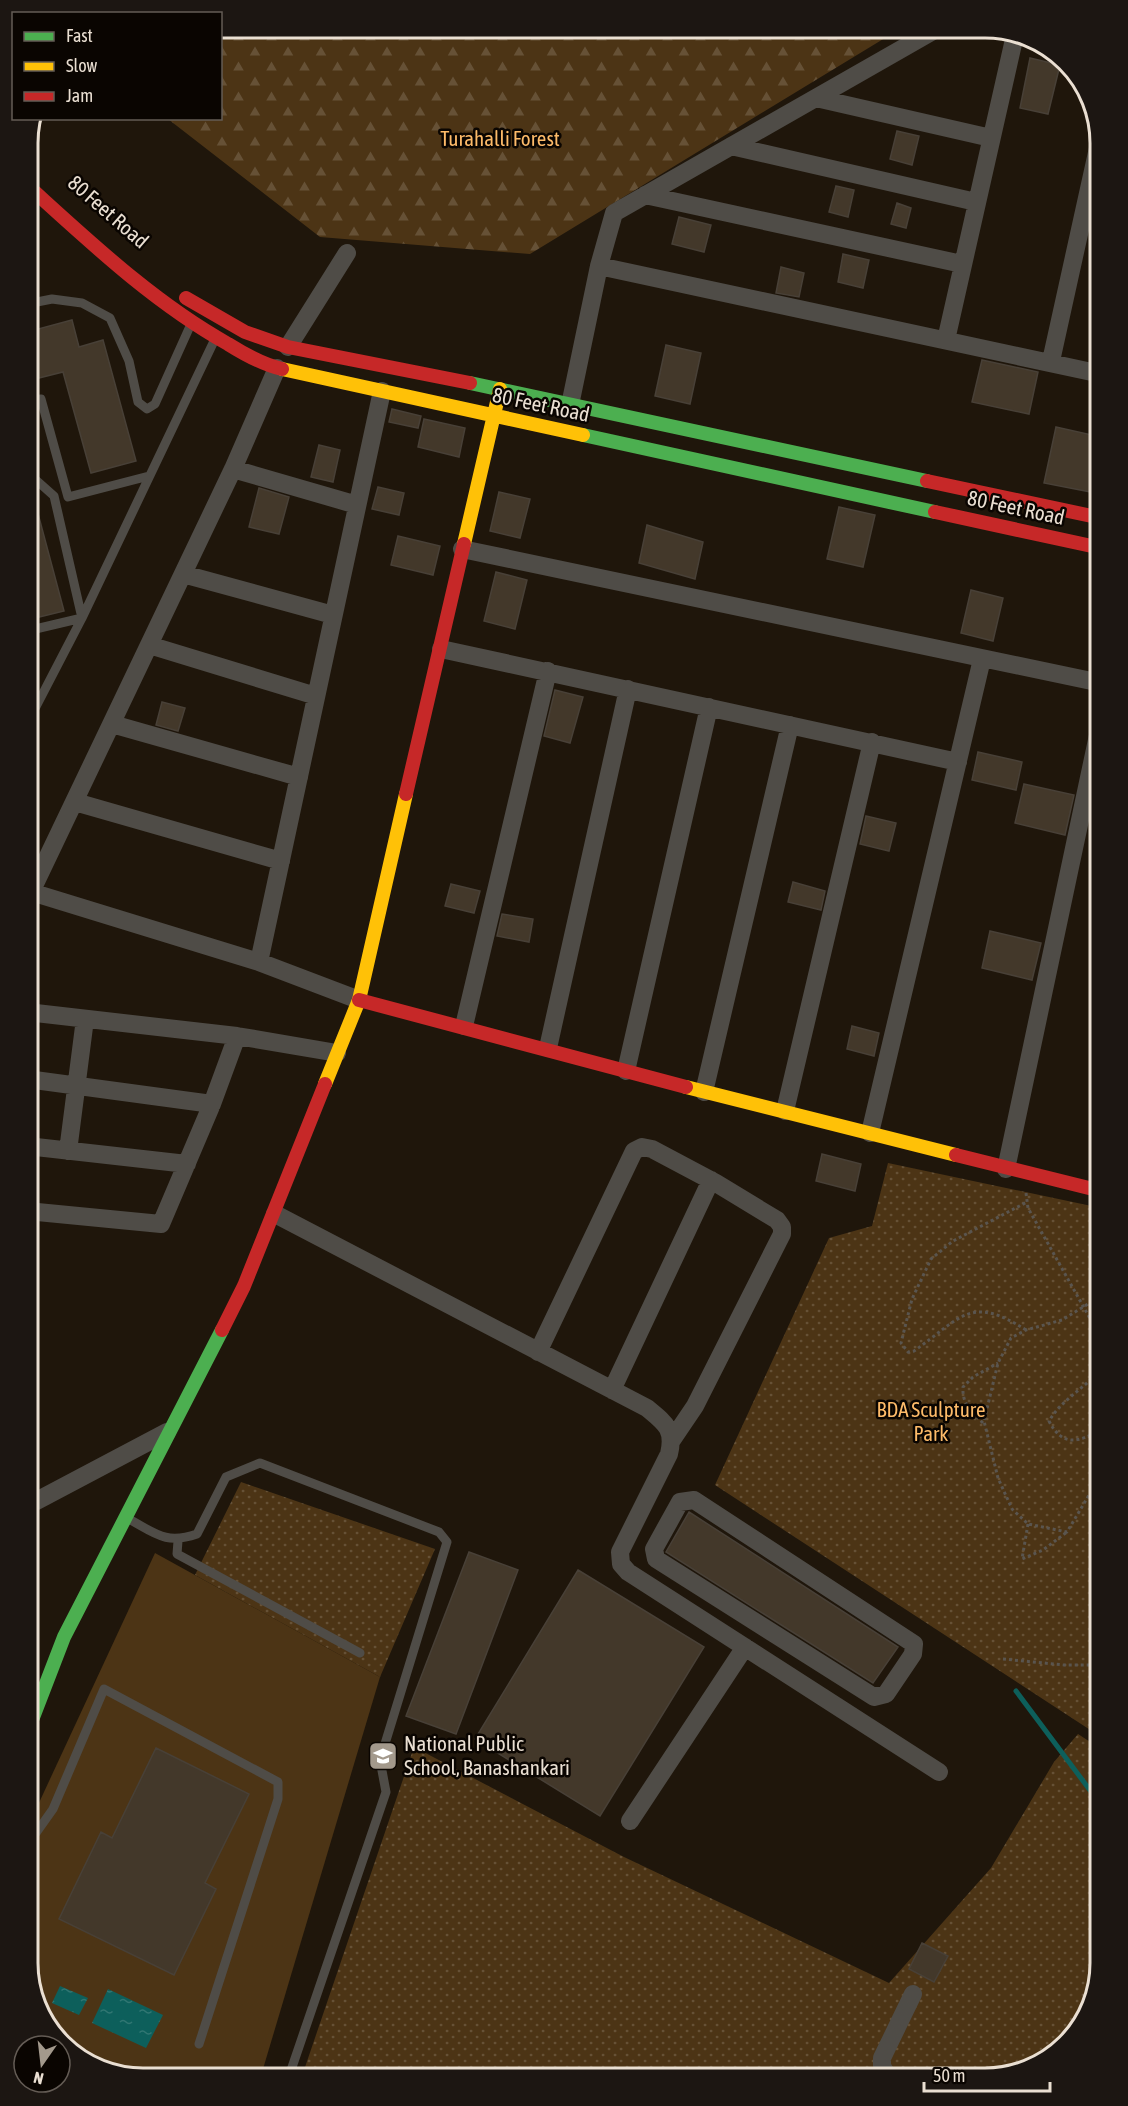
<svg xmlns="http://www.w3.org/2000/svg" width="1128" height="2106" viewBox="0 0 1128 2106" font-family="'Asap Condensed',sans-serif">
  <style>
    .green { fill: url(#green-dots) }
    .forest { fill: url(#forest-firs) }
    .pitch { fill: #4c3415 }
    .water { fill: url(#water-ripples) }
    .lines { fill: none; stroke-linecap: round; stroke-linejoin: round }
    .stream { stroke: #0d5f5b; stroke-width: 5 }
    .building { fill: #43382a; stroke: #484037; stroke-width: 1.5 }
    .path { stroke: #5a554f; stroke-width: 3; stroke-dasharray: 3 3; stroke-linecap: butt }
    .lane { stroke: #4f4c47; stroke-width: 9 }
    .street { stroke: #4f4c47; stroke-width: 18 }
    .fast { stroke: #4caf50; stroke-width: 14 }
    .slow { stroke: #ffc107; stroke-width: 14 }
    .jam { stroke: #c62828; stroke-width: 14 }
    .labels { text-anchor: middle; stroke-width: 5; stroke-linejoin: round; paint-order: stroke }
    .park-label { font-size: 21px; fill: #febb69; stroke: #0a0501 }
    .street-label { font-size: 21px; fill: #eadfd2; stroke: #0a0501 }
    .poi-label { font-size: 21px; fill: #eadfd2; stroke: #0a0501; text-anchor: start }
    .rim { fill: none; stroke: #eadfd2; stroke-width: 3 }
  </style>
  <defs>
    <pattern id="green-dots" width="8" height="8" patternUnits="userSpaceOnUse" patternTransform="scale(1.5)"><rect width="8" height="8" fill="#4c3415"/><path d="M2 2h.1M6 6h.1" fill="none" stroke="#665136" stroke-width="1.8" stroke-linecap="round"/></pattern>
    <pattern id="forest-firs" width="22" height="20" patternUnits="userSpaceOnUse" patternTransform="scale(1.5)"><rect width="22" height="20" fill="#4c3415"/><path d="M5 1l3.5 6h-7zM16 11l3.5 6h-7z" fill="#665136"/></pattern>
    <pattern id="water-ripples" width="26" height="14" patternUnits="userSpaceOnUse" patternTransform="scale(1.5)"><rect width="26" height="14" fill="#0d5f5b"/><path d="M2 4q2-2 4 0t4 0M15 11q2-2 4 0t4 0" fill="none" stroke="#307672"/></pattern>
  </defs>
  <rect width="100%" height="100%" fill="#1f160b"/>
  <path class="green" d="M888 1163 1101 1208V1737L715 1485 829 1238 872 1226Z
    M241 1482 435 1549 380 1677 195 1575Z
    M1078 1734 1101 1749V1964L1082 2027 1030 2070 985 2079H301L414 1747 624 1857 889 1983 991 1868 1054 1762Z
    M75 2056 161 2079H136L78 2059Z"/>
  <path class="forest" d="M221 27H903L530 254 320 237 168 119 220 118Z"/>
  <path class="pitch" d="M155 1553 380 1677 260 2079H161L75 2056 36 2008 27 1963V1836L31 1820Z"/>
  <path class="water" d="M60 1986 88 1998 79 2015 52 2003Z
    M108 1989 163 2015 146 2048 92 2023Z"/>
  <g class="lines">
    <path class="stream" d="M1016 1691 1101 1805"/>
  </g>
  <path class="building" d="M1030 58 1060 65 1048 114 1020 108Z
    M897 131 919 136 912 165 890 159Z
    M836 186 854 190 848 217 829 212Z
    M897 203 911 208 906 228 891 224Z
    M679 217 711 225 704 252 672 244Z
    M843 254 869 260 863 288 838 282Z
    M781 267 804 273 799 297 776 293Z
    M72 320 79 347 103 340 136 461 91 473 63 372 27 381V332Z
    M666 345 701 353 690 404 655 396Z
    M982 360 1038 372 1029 414 972 402Z
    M392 409 421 416 418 428 389 422Z
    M424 419 465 428 459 457 418 447Z
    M1056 427 1101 437V494L1044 483Z
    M319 445 340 450 333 482 311 477Z
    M378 487 404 493 399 515 372 509Z
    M259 488 289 497 279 534 249 527Z
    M32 491 64 611 27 620V492Z
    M499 492 530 499 520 538 490 531Z
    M839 507 875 515 863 567 827 559Z
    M647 525 703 542 695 579 639 563Z
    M398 536 440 546 433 575 391 565Z
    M496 572 527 580 515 629 484 621Z
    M971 590 1003 598 993 641 961 633Z
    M555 690 583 697 570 743 544 736Z
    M162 702 185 708 178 731 156 725Z
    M978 752 1022 762 1016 790 972 780Z
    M1024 784 1074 795 1065 835 1015 823Z
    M866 816 896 823 889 851 860 844Z
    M793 882 825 891 821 910 788 902Z
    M451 884 480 891 474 913 445 906Z
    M502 914 533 919 529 942 497 936Z
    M990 931 1041 943 1032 980 982 968Z
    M852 1026 879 1033 874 1056 847 1049Z
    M822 1154 861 1164 855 1191 816 1181Z
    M689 1512 898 1647 873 1683 666 1552Z
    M469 1552 518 1570 456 1734 406 1716Z
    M578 1570 704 1647 600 1816 475 1739Z
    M156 1748 249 1794 205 1883 216 1889 174 1975 59 1919 101 1832 112 1838Z
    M922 1943 948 1956 934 1982 909 1969Z"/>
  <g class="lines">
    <path class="path" d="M1026 1193 1028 1208 1101 1338
      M1026 1330C970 1294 961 1318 914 1351L908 1352 901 1343 912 1299 931 1259 953 1241 1027 1202
      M983 1423C971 1411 962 1404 963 1387L973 1377 998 1363
      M1101 1429C1079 1443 1062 1447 1049 1421 1062 1399 1086 1388 1101 1368
      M1101 1475 1067 1532 1028 1524 1012 1509 998 1478 984 1421 998 1363 1011 1338 1026 1330 1062 1320 1101 1296
      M1028 1524 1022 1559 1043 1550 1067 1532
      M1003 1659 1064 1665H1101"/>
    <path class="lane" d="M27 304 52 299 82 303 110 318 129 361 138 402 147 409 155 404 191 324
      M27 402 41 399 68 497 149 476
      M27 631 82 618 54 496 27 472
      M27 696 30 720
      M27 724 82 618 215 339
      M127 1518C155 1533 165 1545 197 1534L226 1477 260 1463 439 1532 447 1542 380 1760 386 1792 288 2079
      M178 1541 177 1554 360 1653
      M27 1836 36 1833 53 1809 104 1689 278 1782V1799L199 2044"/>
    <path class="street" d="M816 98 991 138
      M731 146 976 202
      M645 195 962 264
      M599 266 1101 374
      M946 340 1015 35
      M288 347 347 253
      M1051 361 1100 139
      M277 368 233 469 31 892 259 962 359 1000
      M570 405 599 266 614 213 940 27
      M233 469 357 505
      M462 549 1101 683
      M183 574 333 615
      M149 645 316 696
      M441 649 958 762
      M112 724 299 777
      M75 802 281 861
      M259 962 382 391
      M27 1012 237 1036 337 1053
      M464 1026 548 671
      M548 1048 628 689
      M626 1071 709 707
      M27 1079 212 1104
      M704 1092 790 725
      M785 1111 872 742
      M870 1133 982 659
      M27 1146 187 1164
      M68 1151 85 1019
      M1006 1169 1101 721
      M27 1211 161 1224 212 1104 237 1036
      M275 1214 647 1408C665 1423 675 1429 669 1454L620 1552 621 1564 628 1572 939 1772
      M538 1352 634 1151 642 1147 652 1149 716 1183 777 1220 782 1227V1234L695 1406 672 1440
      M612 1390 711 1180
      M694 1500 914 1644 913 1654 886 1694 874 1697 656 1559 654 1549 680 1502Z
      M27 1506 167 1432
      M630 1821 745 1647
      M889 2079 882 2066V2058L913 1994"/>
    <path class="fast" d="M470 383 927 481
      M583 435 935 512
      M27 1733 64 1637 222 1330"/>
    <path class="slow" d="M282 369 583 435
      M464 544 500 389
      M325 1084 359 1000 406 794
      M686 1087 956 1155"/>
    <path class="jam" d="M27 185C90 242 153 302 228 344 244 354 264 365 282 369
      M186 298 245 332 288 347 470 383
      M927 481 1101 518
      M935 512 1101 548
      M406 794 464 544
      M359 1000 686 1087
      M956 1155 1101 1191
      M222 1330 244 1286 325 1084"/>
  </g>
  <defs>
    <g id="school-square" transform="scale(1.5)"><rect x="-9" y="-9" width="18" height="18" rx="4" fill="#a3998c" stroke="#0a0501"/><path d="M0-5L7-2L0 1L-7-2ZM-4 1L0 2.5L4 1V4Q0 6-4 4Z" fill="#fff"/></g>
  </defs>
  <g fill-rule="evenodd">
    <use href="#school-square" x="383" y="1756"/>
  </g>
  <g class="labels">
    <g class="park-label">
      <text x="500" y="146">Turahalli Forest</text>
      <text x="931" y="1417">BDA Sculpture<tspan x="931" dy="24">Park</tspan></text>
    </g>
    <g class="street-label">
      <text transform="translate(108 212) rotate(41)" y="7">80 Feet Road</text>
      <text transform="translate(541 405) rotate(12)" y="7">80 Feet Road</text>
      <text transform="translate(1016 508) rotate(12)" y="7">80 Feet Road</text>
    </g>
    <g class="poi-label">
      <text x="404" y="1751">National Public<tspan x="404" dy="24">School, Banashankari</tspan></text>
    </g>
  </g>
  <path d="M0 0H1128V2106H0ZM143 38H985A105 105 0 0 1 1090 143V1963A105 105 0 0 1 985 2068H143A105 105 0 0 1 38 1963V143A105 105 0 0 1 143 38Z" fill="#1c1612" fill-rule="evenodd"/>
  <path class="rim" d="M143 38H985A105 105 0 0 1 1090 143V1963A105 105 0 0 1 985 2068H143A105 105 0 0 1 38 1963V143A105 105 0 0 1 143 38Z"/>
  <rect x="12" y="12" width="210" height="108" fill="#0a0501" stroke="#645c55" stroke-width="1.5"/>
  <rect x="24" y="32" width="30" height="9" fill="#4caf50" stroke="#645c55" stroke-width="1.5"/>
  <text x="66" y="42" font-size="18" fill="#eadfd2">Fast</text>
  <rect x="24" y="62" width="30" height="9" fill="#ffc107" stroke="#645c55" stroke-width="1.5"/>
  <text x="66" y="72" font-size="18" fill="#eadfd2">Slow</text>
  <rect x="24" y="92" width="30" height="9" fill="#c62828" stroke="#645c55" stroke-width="1.5"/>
  <text x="66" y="102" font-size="18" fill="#eadfd2">Jam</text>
  <g transform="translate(42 2064) rotate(194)"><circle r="28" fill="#0a0501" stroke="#645c55" stroke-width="1.5"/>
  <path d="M0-4.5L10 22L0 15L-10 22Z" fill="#a3998c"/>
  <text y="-9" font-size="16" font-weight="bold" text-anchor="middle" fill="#eadfd2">N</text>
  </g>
  <path d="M924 2082v9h126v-9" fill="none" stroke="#eadfd2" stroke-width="3"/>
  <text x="933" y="2082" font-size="18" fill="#eadfd2" stroke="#0a0501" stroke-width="4.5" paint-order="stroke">50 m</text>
</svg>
